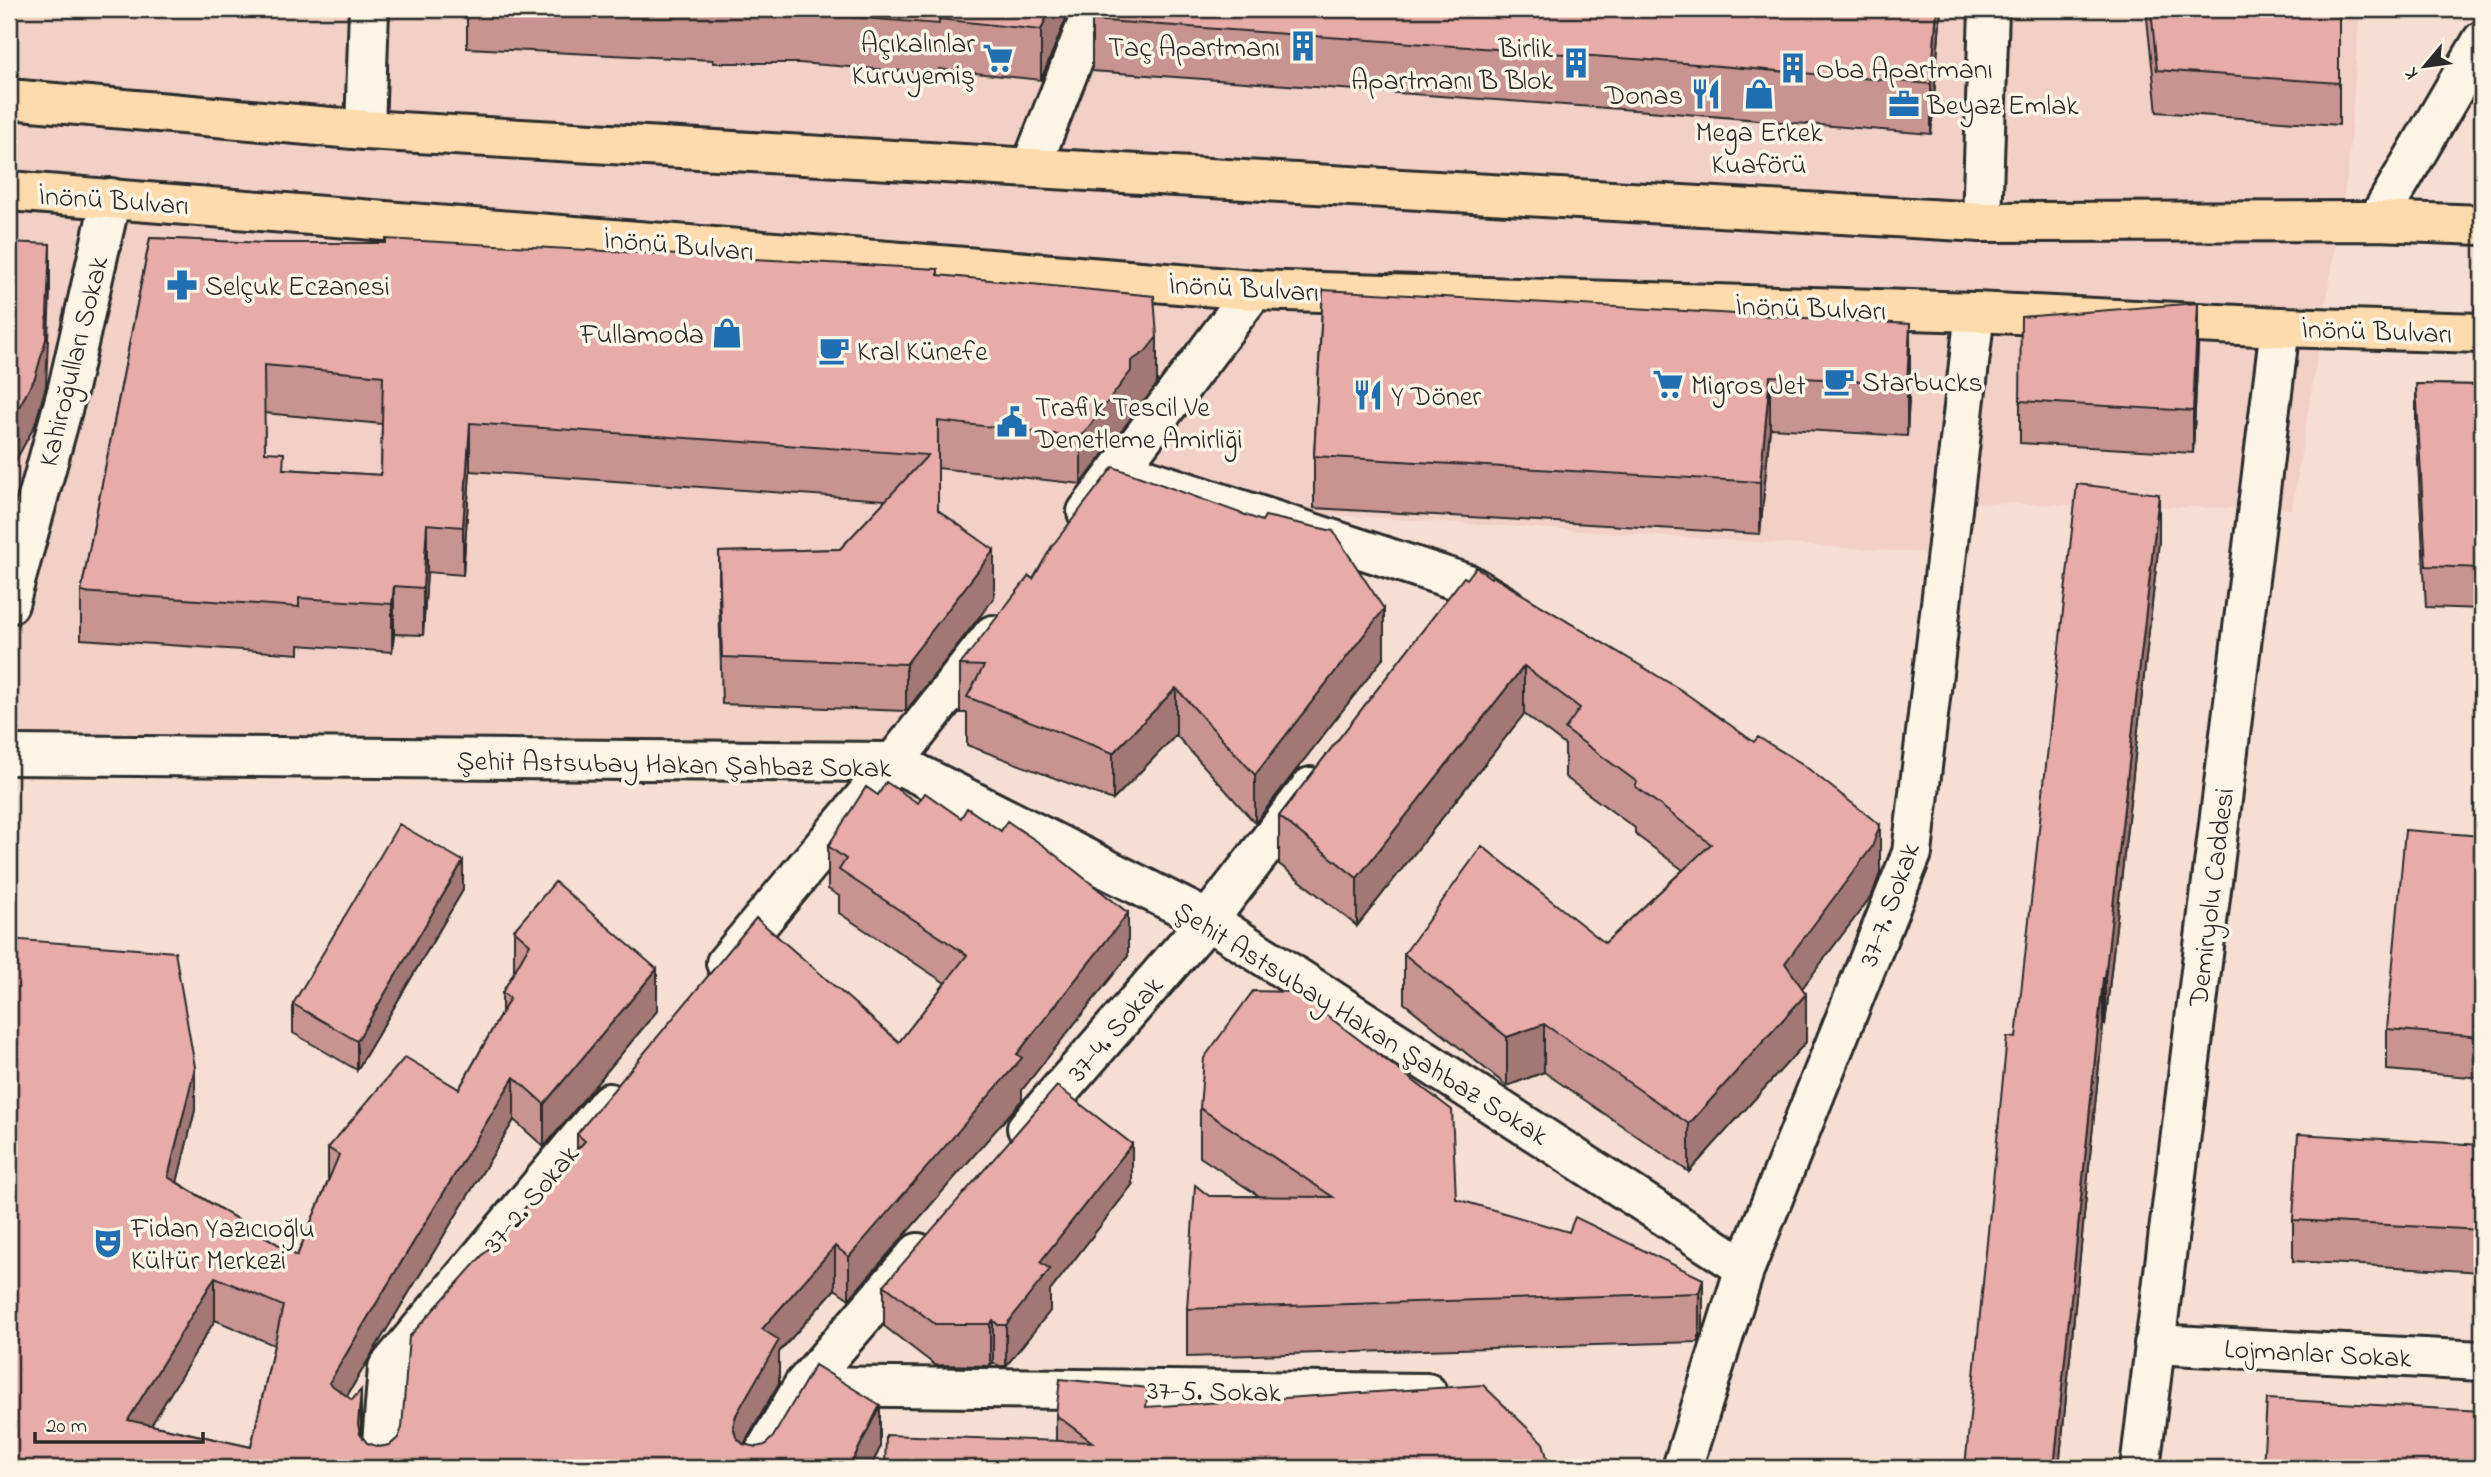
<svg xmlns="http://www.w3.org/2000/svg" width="2491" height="1477" viewBox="0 0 2491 1477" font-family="'Indie Flower',sans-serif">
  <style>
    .built { fill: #f2d0c5 }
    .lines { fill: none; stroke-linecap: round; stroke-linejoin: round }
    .street-casing { stroke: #2b2b2b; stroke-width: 44 }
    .primary-casing { stroke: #2b2b2b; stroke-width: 44 }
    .street { stroke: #fcf5e5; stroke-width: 38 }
    .primary { stroke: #fedbac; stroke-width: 38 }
    .wall { fill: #c79490; stroke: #2b2b2b; stroke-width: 2; fill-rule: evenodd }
    .shaded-wall { fill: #a27875; stroke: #2b2b2b; stroke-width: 2 }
    .building { fill: #e7aca7; stroke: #2b2b2b; stroke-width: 2; fill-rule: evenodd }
    .labels { text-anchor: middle; stroke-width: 7; stroke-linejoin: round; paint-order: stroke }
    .poi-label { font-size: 28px; fill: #2b2b2b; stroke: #fcf5e5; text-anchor: start }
    .street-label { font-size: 28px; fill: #2b2b2b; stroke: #fcf5e5 }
  </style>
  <rect width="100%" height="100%" fill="#f6dfd2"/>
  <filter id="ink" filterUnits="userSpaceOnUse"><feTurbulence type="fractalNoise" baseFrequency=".0143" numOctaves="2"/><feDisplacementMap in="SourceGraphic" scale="14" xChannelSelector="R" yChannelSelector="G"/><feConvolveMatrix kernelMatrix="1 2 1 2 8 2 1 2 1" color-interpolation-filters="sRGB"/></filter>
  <g filter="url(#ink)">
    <path class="built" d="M9 9H2360L2348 171 2292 509 1973 503 1972 556 1317 514 1127 466 897 756 9 734Z"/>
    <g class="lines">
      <g class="street-casing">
        <path id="street" d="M365 130 369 9
          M1031 167 1093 9
          M2377 221 2482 41
          M1982 222 1989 9
          M1120 470 1468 584 1506 607
          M1087 512 1254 290
          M9 604 68 388 111 198
          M9 755 894 762 1208 920 1745 1268
          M726 963 894 762 993 635
          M1027 1128 1208 920 1311 787
          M2154 1344 2482 1361
          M803 1386 1427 1393
          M380 1468 388 1368 609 1103
          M755 1468 803 1386 918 1253
          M1682 1468 1745 1268 1912 853 1975 312
          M2140 1468 2280 327"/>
      </g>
      <g class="primary-casing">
        <path id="primary" d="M9 99 365 130 1982 222 2377 221 2482 225
          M9 191 1254 290 1975 312 2280 327 2482 333"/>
      </g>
      <use href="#street" class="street"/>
      <use href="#primary" class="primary"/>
    </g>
    <path class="wall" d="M467 9H1070L1041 80 939 69V74L799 63H713V60L467 48Z
      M1097 9H1941L1931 134 1648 111 1092 71V20Z
      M2146 9H2339V125L2157 112Z
      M150 238 938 275 1157 384 1145 400 1131 408V418L1081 484 938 468V510L994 598 906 711 722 704 719 599V552L840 549 886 500 470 471 463 575 427 572 423 635 394 634 392 652 299 645V654L81 639V592ZM264 413 382 424 381 475 284 469 265 452Z
      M1323 290 1910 376 1907 436 1770 428 1760 534 1314 508V456Z
      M2198 345 2193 453 2020 443V401Z
      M2416 384 2482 385V609L2426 607 2416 426Z
      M2159 541 2105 1025H2103L2059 1468H1965L2016 1038Z
      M1464 577 1880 873 1872 895 1802 988 1806 1042 1689 1172 1544 1072 1507 1086 1404 1003V954L1605 943 1683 870 1635 834V828L1565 777V745L1524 714 1357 926 1279 864V816Z
      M1033 579 1384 657 1255 823 1176 735 1113 800 967 745V713H960V665Z
      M2482 836V1078L2387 1070V1029Z
      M828 846 1128 956 1022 1090V1100L849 1299 835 1289 779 1352V1383L744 1444 756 1447 880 1448 870 1468H9L195 1110 177 1182 297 1256 328 1182V1148L459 1089 502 1012V993L514 973V930L657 1011 544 1147 514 1120 371 1355 347 1396 361 1435 367 1443 379 1447 390 1445 398 1438 577 1151V1134L899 1042 945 983 839 913V896L828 889ZM215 1320 274 1345 251 1447 151 1425Z
      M463 890 357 1070 293 1033V1004Z
      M1200 1108 1456 1199 1703 1279V1328L1699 1342 1187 1357V1309L1209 1196H1259L1200 1157Z
      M2482 1145V1272L2293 1261V1220Z
      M1132 1185 1050 1291V1311L1006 1366H998L993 1362 990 1366 935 1365 884 1326V1285Z
      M1148 1407 1550 1468 1056 1441V1415Z"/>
    <path class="shaded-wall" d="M1050 9H1070L1041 80V30Z
      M1937 9H1941L1931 134V84Z
      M50 244V292L46 386 35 425 9 473V425Z
      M2198 303V345L2193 453V411Z
      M1910 324V376L1907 436V384Z
      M1157 337V384L1145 400 1131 408V418L1081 484V437L1131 361Z
      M1770 376V428L1760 534V482Z
      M470 423V471L463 575V527Z
      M2159 494V541L2105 1025V978Z
      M427 524V572L423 635V588Z
      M994 550V598L906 711V664Z
      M394 586V634L392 652V604Z
      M1384 609V657L1255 823V775Z
      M1524 666V714L1357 926V878Z
      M1176 688V735L1113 800V753Z
      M1880 825V873L1872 895 1785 1011V963Z
      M463 861V890L357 1070V1041Z
      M1128 913V956L1022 1090V1100L849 1299V1257L1017 1054Z
      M657 969V1011L544 1147V1104Z
      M2103 978V1025L2059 1468H2054Z
      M1806 994V1042L1689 1172V1124Z
      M1544 1024V1072L1507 1086V1037Z
      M195 1067V1110L168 1219V1177Z
      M514 1077V1120L371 1355 329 1426V1383L371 1312Z
      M1132 1144V1185L1050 1291V1311L1006 1366V1325L1040 1262Z
      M835 1246V1289L779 1352V1383L736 1458 733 1426 762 1329Z
      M215 1277V1320L128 1463V1420Z
      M1703 1279V1328L1699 1342V1293Z
      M993 1320V1362L990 1366V1324Z
      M361 1390V1433L358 1466V1424Z
      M880 1405V1448L870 1468H849Z"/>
    <path class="building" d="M688 9H1050L1041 30 939 19V24L799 13H713V10Z
      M1097 9H1937L1931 84 1648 60 1092 20Z
      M2151 9H2339V83L2157 70Z
      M150 238 266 243H386V239L938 269V275L1154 296 1157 337 1145 352 1131 361V371L1081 437 938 421V510L994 550 906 664 722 657 719 552 840 549 928 455 470 423 463 527 427 524 423 588 394 586 392 604 299 598V607L81 592ZM264 365 383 376 381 475 283 469 284 453 265 452Z
      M9 242 50 244 46 339 35 378 9 425Z
      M1323 290 1910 324 1907 384 1770 376 1760 482 1314 456Z
      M2198 303 2193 411 2020 401 2021 317Z
      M2416 384 2482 385V568L2426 566Z
      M1113 467 1262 521 1265 516 1333 531 1384 609 1255 775 1176 688 1113 753 967 697 984 666 960 665 1029 576 1033 579 1052 546Z
      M2077 484 2159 494 2105 978H2103L2054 1468H1965L2007 1037 2016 1038Z
      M1476 567 1491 578 1492 576 1681 690 1754 742 1758 737 1801 763 1880 825 1872 847 1785 963 1806 994 1689 1124 1544 1024 1507 1037 1404 954 1482 846 1605 943 1711 844 1635 786 1637 782 1565 729 1580 708 1524 666 1357 878 1279 816 1464 577 1467 579Z
      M886 782 918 803 925 793 961 818 967 808 1001 831 1007 821 1044 846 1128 913 1017 1054 1022 1058 849 1257 835 1246 762 1329 779 1340 736 1415 733 1426 736 1437 743 1444 756 1447 765 1445 773 1437 815 1365 880 1405 849 1468H9V939L175 952 195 1067 168 1177 297 1256 339 1155 328 1148 405 1057 459 1089 510 998 502 993 530 944 514 930 555 882 657 969 544 1104 514 1077 371 1312 329 1383 352 1400 361 1390 358 1424 360 1434 367 1443 379 1447 390 1445 398 1438 402 1428 409 1337 585 1141 577 1134 756 918 899 1042 967 955 839 870 846 859 828 846 866 787 878 795ZM215 1277 283 1306 251 1447 128 1420Z
      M399 824 463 861 357 1041 293 1004Z
      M2405 830 2482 836V1037L2387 1029Z
      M1253 991 1296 992 1452 1110 1456 1199 1569 1232 1575 1217 1703 1279 1699 1293 1187 1309 1195 1185 1209 1196 1333 1197 1200 1108 1204 1058Z
      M1057 1086 1132 1144 1040 1262 1050 1269 1006 1325H998L993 1320 990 1324H935L884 1285Z
      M2298 1134 2482 1145V1230L2293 1220Z
      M1060 1379 1148 1388 1146 1407 1483 1385 1543 1443 1550 1468H885L886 1435 1092 1442 1056 1415Z
      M2267 1399 2482 1411V1468H2263Z"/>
  </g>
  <defs>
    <g id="building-bare" transform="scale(2.415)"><path d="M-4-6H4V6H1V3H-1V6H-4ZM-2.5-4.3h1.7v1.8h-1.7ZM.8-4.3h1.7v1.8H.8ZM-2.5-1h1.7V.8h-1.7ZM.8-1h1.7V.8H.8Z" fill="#1f6fb2" stroke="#fcf5e5" stroke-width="2.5" paint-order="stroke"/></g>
    <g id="supermarket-bare" transform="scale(2.415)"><path d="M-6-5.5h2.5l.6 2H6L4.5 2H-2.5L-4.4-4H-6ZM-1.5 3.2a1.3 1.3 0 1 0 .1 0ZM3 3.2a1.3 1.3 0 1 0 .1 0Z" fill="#1f6fb2" stroke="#fcf5e5" stroke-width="2.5" paint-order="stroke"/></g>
    <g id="restaurant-bare" transform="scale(2.415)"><path d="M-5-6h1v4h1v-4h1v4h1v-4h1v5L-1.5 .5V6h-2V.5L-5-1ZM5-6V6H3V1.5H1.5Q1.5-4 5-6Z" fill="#1f6fb2" stroke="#fcf5e5" stroke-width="2.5" paint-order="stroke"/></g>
    <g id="shop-bare" transform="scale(2.415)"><path d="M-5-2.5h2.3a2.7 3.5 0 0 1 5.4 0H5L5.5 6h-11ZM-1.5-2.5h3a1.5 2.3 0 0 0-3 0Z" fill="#1f6fb2" stroke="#fcf5e5" stroke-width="2.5" paint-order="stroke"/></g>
    <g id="office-bare" transform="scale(2.415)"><path d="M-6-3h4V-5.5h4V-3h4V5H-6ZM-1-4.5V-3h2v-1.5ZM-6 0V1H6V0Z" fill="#1f6fb2" stroke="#fcf5e5" stroke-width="2.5" paint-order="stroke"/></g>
    <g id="pharmacy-bare" transform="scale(2.415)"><path d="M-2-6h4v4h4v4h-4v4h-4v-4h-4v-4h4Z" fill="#1f6fb2" stroke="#fcf5e5" stroke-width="2.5" paint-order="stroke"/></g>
    <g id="cafe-bare" transform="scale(2.415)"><path d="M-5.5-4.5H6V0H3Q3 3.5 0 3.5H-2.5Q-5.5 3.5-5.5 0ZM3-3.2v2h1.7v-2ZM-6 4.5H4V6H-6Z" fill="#1f6fb2" stroke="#fcf5e5" stroke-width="2.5" paint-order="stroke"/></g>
    <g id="civic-bare" transform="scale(2.415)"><path d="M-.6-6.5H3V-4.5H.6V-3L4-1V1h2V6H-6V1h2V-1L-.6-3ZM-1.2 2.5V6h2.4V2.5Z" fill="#1f6fb2" stroke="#fcf5e5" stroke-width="2.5" paint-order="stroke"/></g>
    <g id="theatre-bare" transform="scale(2.415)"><path d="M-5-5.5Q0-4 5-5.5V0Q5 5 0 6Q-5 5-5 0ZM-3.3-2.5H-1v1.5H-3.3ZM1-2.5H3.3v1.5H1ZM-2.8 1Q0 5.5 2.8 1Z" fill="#1f6fb2" stroke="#fcf5e5" stroke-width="2.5" paint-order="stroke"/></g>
  </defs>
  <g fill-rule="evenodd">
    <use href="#building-bare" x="1303" y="46"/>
    <use href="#supermarket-bare" x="998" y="58"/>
    <use href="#building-bare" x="1576" y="63"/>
    <use href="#building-bare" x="1793" y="68"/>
    <use href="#restaurant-bare" x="1706" y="94"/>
    <use href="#shop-bare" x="1759" y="94"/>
    <use href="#office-bare" x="1904" y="104"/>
    <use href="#pharmacy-bare" x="182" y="285"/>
    <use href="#shop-bare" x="727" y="333"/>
    <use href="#cafe-bare" x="834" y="350"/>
    <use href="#cafe-bare" x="1839" y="381"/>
    <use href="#supermarket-bare" x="1668" y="384"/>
    <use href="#restaurant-bare" x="1368" y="395"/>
    <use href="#civic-bare" x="1012" y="422"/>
    <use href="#theatre-bare" x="108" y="1243"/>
  </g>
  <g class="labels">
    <g class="poi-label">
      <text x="975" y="52" text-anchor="end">Açıkalınlar<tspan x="975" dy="32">Kuruyemiş</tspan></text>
      <text x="1280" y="56" text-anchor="end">Taç Apartmanı</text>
      <text x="1553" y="57" text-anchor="end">Birlik<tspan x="1553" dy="32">Apartmanı B Blok</tspan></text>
      <text x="1816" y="78">Oba Apartmanı</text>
      <text x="1683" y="104" text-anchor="end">Donas</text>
      <text x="1927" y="114">Beyaz Emlak</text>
      <text x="1759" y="141" text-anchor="middle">Mega Erkek<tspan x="1759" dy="32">Kuaförü</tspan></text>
      <text x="205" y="295">Selçuk Eczanesi</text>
      <text x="704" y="343" text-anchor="end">Fullamoda</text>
      <text x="857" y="360">Kral Künefe</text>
      <text x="1862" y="391">Starbucks</text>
      <text x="1691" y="394">Migros Jet</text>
      <text x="1391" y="405">Y Döner</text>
      <text x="1035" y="416">Trafik Tescil Ve<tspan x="1035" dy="32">Denetleme Amirliği</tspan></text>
      <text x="131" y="1237">Fidan Yazıcıoğlu<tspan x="131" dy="32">Kültür Merkezi</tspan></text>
    </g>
    <g class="street-label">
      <text transform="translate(114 199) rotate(4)" y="10">İnönü Bulvarı</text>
      <text transform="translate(679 244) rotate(5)" y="10">İnönü Bulvarı</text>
      <text transform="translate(1244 287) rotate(3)" y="10">İnönü Bulvarı</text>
      <text transform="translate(1811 307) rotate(2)" y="10">İnönü Bulvarı</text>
      <text transform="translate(2377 330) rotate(2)" y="10">İnönü Bulvarı</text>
      <text transform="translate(72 361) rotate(-76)" y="10">Kahiroğulları Sokak</text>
      <text transform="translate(674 763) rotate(1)" y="10">Şehit Astsubay Hakan Şahbaz Sokak</text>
      <text transform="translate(2210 897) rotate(-83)" y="10">Demiryolu Caddesi</text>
      <text transform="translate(1888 904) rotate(-70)" y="10">37-7. Sokak</text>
      <text transform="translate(1362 1022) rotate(32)" y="10">Şehit Astsubay Hakan Şahbaz Sokak</text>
      <text transform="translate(1114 1028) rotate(-49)" y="10">37-4. Sokak</text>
      <text transform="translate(530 1198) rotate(-50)" y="10">37-2. Sokak</text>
      <text transform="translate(2318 1352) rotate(3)" y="10">Lojmanlar Sokak</text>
      <text transform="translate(1214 1390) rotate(1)" y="10">37-5. Sokak</text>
    </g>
  </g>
  <rect width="2491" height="1477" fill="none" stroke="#fcf5e5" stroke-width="35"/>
  <rect x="18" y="18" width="2456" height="1442" fill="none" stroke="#2b2b2b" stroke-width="2.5" filter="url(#ink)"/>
  <g transform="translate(2425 66) rotate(241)" stroke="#fcf5e5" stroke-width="5" paint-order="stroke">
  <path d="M0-5L12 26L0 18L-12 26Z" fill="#2b2b2b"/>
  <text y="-10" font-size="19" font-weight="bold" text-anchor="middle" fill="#2b2b2b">K</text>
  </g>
  <path d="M35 1432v10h168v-10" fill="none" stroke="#2b2b2b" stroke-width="3.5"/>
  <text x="46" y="1432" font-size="21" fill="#2b2b2b" stroke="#fcf5e5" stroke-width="5" paint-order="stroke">20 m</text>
</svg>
